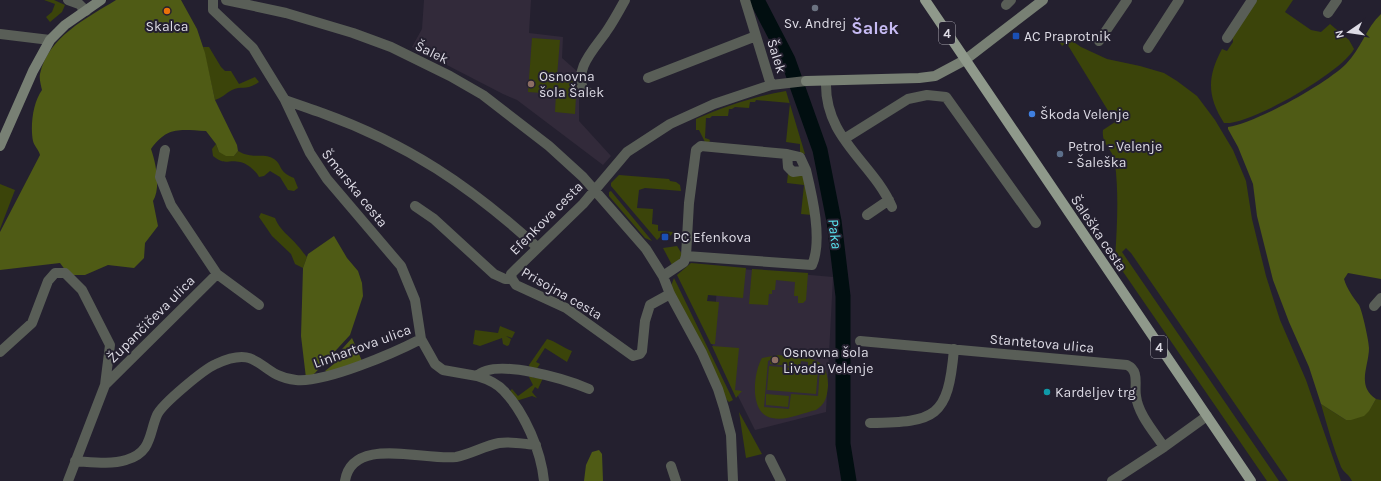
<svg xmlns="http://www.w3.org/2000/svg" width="1381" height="481" viewBox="0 0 1381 481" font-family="Karla,sans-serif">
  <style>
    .education { fill: #322a3a }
    .green { fill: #3b440a; fill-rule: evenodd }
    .forest { fill: #4f5b15 }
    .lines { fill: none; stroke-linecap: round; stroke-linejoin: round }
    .river { stroke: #010e10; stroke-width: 15 }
    .street { stroke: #595e57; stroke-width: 10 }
    .secondary { stroke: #788074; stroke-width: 10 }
    .primary { stroke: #8f998b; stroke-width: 10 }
    .worship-dot { fill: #6b7280; stroke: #24202f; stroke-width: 1.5 }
    .food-dot { fill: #e8710a; stroke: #24202f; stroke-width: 1.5 }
    .transit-dot { fill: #1a4fb4; stroke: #24202f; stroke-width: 1.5 }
    .education-dot { fill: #8d6e63; stroke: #24202f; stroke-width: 1.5 }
    .shop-dot { fill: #3f7fe0; stroke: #24202f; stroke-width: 1.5 }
    .service-dot { fill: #5c6f8a; stroke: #24202f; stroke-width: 1.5 }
    .culture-dot { fill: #0f9aa8; stroke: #24202f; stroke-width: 1.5 }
    .labels { text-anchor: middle; stroke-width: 4; stroke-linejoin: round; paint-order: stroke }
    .shield { fill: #24202f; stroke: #a6a3ae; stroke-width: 1 }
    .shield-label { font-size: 13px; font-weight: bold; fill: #dddbe5 }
    .poi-label { font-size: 14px; fill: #dddbe5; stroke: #24202f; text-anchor: start }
    .street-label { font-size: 14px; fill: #dddbe5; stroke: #24202f }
    .water-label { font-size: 15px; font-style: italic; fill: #5ae0ee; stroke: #24202f }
    .district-label { font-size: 18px; font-weight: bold; fill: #c7bbf4; stroke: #24202f }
  </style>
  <rect width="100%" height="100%" fill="#24202f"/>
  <path class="education" d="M424 0H531L529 33 563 37 562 58 579 73V121L611 156 603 165 517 100 503 94 412 47 422 29Z
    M719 267 833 277 826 412 755 430 712 344Z"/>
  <path class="green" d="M44 0H54L65 5 62 12 50 22 46 17 52 12 55 4Z
    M1255 0H1293L1285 12 1311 30 1321 32 1330 24 1349 40 1354 49C1342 72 1249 126 1224 123 1207 96 1207 77 1222 49L1227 51 1233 42 1232 33Z
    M1065 36 1081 47 1107 59 1140 66 1164 73 1177 81 1197 96 1215 120 1233 150 1246 181 1252 219 1266 276 1280 320 1306 380 1341 481H1288L1131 253 1126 248 1122 252 1279 481H1267L1115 260C1117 228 1119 195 1115 163 1114 150 1101 145 1103 130L1115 122 1069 47 1066 43 1062 46 1058 40Z
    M532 38 560 40 557 76 577 78 575 114 555 112 556 94 528 92Z
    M203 47H209L221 67 225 71H231L239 84 255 77 259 82C246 91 242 85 232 90 226 93 222 98 215 100Z
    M786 91 805 154 800 153V144L786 142 790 103 756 100 755 102H750L749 108 735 107 732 109H729L728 116H712L710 118H706L705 138 708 139 710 140 709 143 705 142 699 130H696V119C725 106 755 96 786 91Z
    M216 144 219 152 234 156 238 151C253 160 264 152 274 159 283 165 277 171 294 178L298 188 294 191 288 190 280 177 270 171 264 176 259 177C256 171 247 163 240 162 228 159 225 166 213 156L212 149Z
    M788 173 803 175 812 215 801 214 804 185 787 183Z
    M619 175 669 179 670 181 676 182 680 185 681 191 645 188 639 190 637 208 653 209 652 224 658 225V231L674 232 670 236 668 234 662 235 657 240 611 186V183Z
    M0 184 15 190 0 229Z
    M611 191 652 241 645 238 609 196V192Z
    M261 213 275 218C280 231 289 235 297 245 301 249 303 253 307 257L303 268 295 264 291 254 272 236 259 217Z
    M677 246 682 254 680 259 672 265 663 248Z
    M691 263 746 268 743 298 708 295 707 301 719 302 715 344H711L677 275Z
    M752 269 808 273 806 300 803 303H798V296H794L795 282 776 280 775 290H772V294H769L768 305 749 304Z
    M674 278 733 400 729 402 726 399 671 286Z
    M500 326 515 332 512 338 506 336 511 339 509 345 507 346 503 344 502 338 480 346 473 344 475 330 498 333Z
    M547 339C555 341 564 348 572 351L567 362 545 348 536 362 540 364 536 370 530 369 529 365Z
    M712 346 739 348 735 390 742 391 736 398Z
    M778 355C802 358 829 353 828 386 827 398 825 404 816 410 803 413 786 421 772 418 749 414 753 373 762 358ZM770 360V364L800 367 801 361 808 362V367L820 368 818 396 791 394 789 409 764 407 768 361Z
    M769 366 818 370 816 394 767 390Z
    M531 375 534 378H543L538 389 535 387 532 392 537 398 532 396 516 401 510 391 512 389 518 396 533 385 529 377Z
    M766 394 789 396 788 407 766 405Z
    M1376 399 1381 400V481H1352C1349 474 1344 473 1341 467 1333 447 1327 425 1321 404L1346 420C1363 415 1367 415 1376 399Z
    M739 412 762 454 746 458Z"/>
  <path class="forest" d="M116 0H181L197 29 205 53 215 100 237 145 238 151 234 156H226L219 152 216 144 206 131C179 130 168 126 151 149 156 163 161 188 153 201L158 226 145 243 144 258 134 268 108 265 85 275H73L66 271 60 263 0 270V232L40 155C39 150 34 146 33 141 30 126 33 102 42 90 41 85 39 79 40 74 48 37 87 18 116 0Z
    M1381 14V279L1348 273 1344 279C1347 289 1353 297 1359 305 1362 310 1369 341 1369 348 1369 366 1356 386 1376 399L1369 411 1364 416 1351 420H1346L1321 404 1309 367 1289 322 1273 280 1257 216 1253 184 1238 147 1228 129V127C1256 123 1326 84 1346 64 1361 49 1366 28 1381 14Z
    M334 236 347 258 358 271 362 283 363 296 350 335 315 373 310 377 306 378 301 336 303 268 308 254Z
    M352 338 362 361 329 373 325 371 335 363 333 359Z
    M599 450 602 454 603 481H584L586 465 592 452Z"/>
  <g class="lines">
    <path class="river" d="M757 0 788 60 820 150 834 221 843 296V444L849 481"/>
    <path class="street" d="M68 0 79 4 86 11
      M213 0V10L253 48 285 100 310 153 327 179 401 266 415 300 421 339 435 364 443 370 477 376C495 357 568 380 589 389
      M226 0 286 13 353 33 391 47 450 76 483 95 549 146 583 177 646 249 663 276 670 294 702 353 718 389 724 408 731 435 733 481
      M745 0 771 85
      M1006 5 1011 0
      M1328 13 1337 0
      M0 34 50 40
      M1227 38 1252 0
      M1099 41 1127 0
      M1148 48 1179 0
      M648 78 756 36
      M826 81C824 139 872 161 892 207
      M590 93 585 92C571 71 596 47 606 32 613 22 619 11 625 0
      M285 100C297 104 310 109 322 113 408 144 470 186 537 247
      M844 139 908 99 927 95 946 97 1036 223
      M165 150 160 177 171 205 217 274 259 305
      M415 206 434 219 494 274 505 279H512
      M867 215 889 200
      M686 256 812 265C823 240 812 195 806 170
      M663 276 684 262 686 256 689 203 696 150 701 146 787 154 800 157 806 170 793 172 788 167 787 154
      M512 279 511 274 516 269 583 204 627 152 670 124 714 104 771 85 806 81
      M512 279 516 285 566 308 633 356 640 354 642 351 645 321 650 305 670 294
      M1374 306 1381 298
      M860 341 1127 365C1140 371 1134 385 1136 396 1138 414 1154 432 1164 447
      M0 352 32 323 48 281 55 273H65L82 290 110 345 105 385 68 481
      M477 376C487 379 497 383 504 391 525 413 541 451 544 481
      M105 385 217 274
      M870 423C936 422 948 418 954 349
      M770 459 781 481
      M75 461C91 462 111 465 126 460 152 453 149 433 157 415 162 404 204 369 216 364 262 343 257 376 296 380 325 383 394 353 421 339
      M671 466 676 481
      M345 481C352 435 424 461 456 457 471 454 484 446 499 443 511 441 524 444 536 445
      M1112 481 1164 447 1207 416"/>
    <path class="secondary" d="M806 81 919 78 935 76 965 60 1043 0
      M0 146 33 71 50 40 65 25 101 0"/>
    <path class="primary" d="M925 0 1251 481"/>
  </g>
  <circle class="worship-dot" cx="815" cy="8" r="4"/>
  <circle class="food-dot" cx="167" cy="11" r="4"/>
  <g class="transit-dot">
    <rect x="1012" y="32" width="8" height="8" rx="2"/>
    <rect x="661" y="233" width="8" height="8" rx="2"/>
  </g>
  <g class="education-dot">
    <circle cx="531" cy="84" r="4"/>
    <circle cx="775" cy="360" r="4"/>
  </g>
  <circle class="shop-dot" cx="1032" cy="114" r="4"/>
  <circle class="service-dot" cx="1060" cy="154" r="4"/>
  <circle class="culture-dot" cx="1047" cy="392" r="4"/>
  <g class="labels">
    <g class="shield">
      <rect x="939" y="22" width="16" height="22" rx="3"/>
      <rect x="1151" y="336" width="16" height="22" rx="3"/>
    </g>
    <g class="shield-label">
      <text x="947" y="38">4</text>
      <text x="1159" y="352">4</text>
    </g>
    <g class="poi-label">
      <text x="815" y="28" text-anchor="middle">Sv. Andrej</text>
      <text x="167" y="31" text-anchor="middle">Skalca</text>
      <text x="1024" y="41">AC Praprotnik</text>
      <text x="539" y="81">Osnovna<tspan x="539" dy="16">šola Šalek</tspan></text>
      <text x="1040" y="119">Škoda Velenje</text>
      <text x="1068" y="151">Petrol - Velenje<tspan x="1068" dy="16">- Šaleška</tspan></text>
      <text x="673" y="242">PC Efenkova</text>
      <text x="783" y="357">Osnovna šola<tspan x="783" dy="16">Livada Velenje</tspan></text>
      <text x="1055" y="397">Kardeljev trg</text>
    </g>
    <g class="street-label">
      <text transform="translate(432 52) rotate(26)" y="5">Šalek</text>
      <text transform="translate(777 56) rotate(73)" y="5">Šalek</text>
      <text transform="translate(355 188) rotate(51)" y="5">Šmarska cesta</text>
      <text transform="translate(546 218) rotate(-45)" y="5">Efenkova cesta</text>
      <text transform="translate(1099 233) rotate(56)" y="5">Šaleška cesta</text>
      <text transform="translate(562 293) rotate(30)" y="5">Prisojna cesta</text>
      <text transform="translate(151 319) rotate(-45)" y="5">Župančičeva ulica</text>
      <text transform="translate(1042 343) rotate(5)" y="5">Stantetova ulica</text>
      <text transform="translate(362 346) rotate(-20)" y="5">Linhartova ulica</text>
    </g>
    <g class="water-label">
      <text transform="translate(835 234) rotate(83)" y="5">Paka</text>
    </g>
    <g class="district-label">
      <text x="875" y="34">Šalek</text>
    </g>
  </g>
  <g transform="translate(1349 32) rotate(257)" stroke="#24202f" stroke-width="3" paint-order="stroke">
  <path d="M0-3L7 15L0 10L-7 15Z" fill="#dddbe5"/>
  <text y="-6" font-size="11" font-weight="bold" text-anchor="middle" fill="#dddbe5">N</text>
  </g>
</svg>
